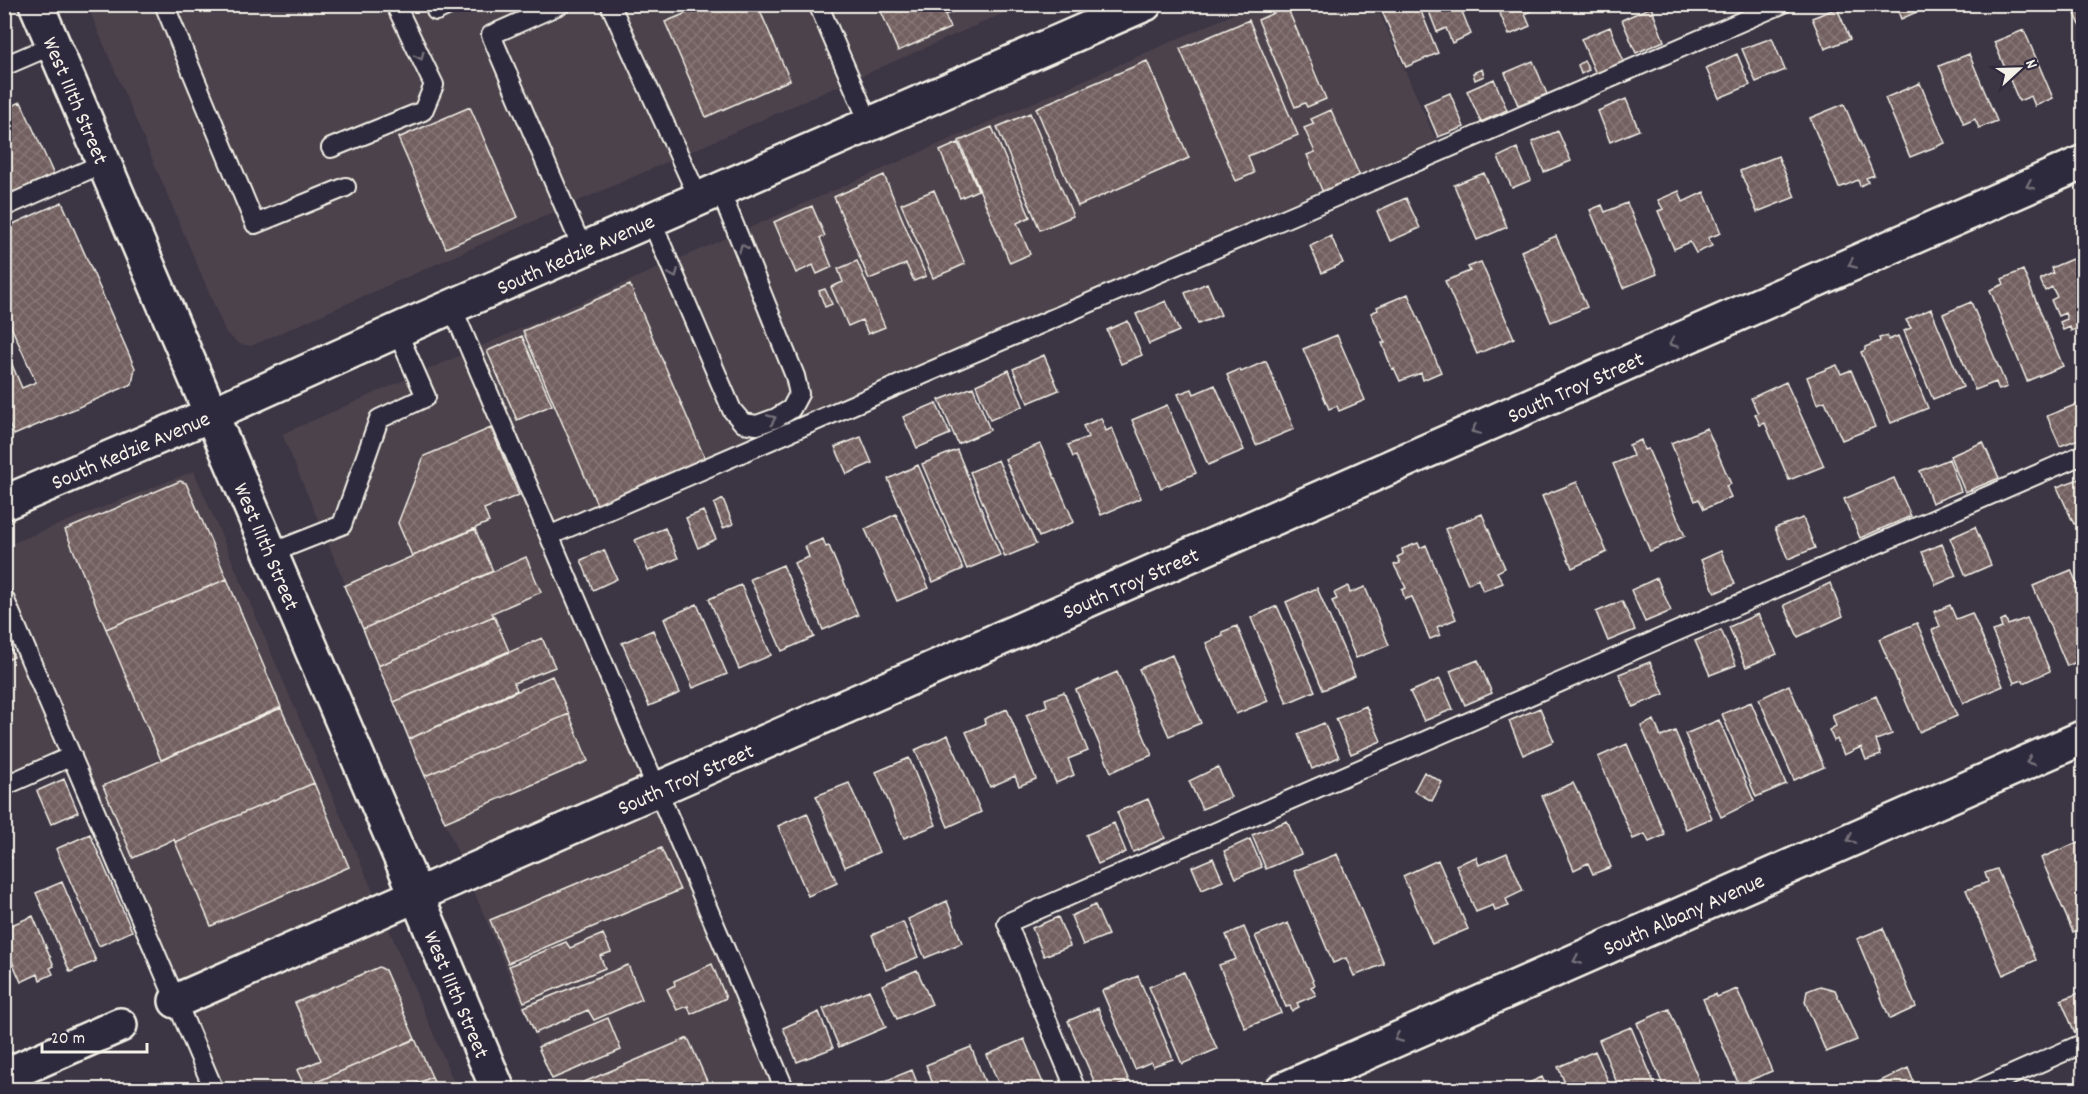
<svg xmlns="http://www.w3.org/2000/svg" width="2088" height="1094" viewBox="0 0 2088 1094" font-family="Dekko,sans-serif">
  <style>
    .built { fill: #4c424c }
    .building { fill: url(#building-cross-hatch); stroke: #f4f1e8; stroke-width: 1.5 }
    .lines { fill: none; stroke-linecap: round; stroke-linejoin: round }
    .lane-casing { stroke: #f4f1e8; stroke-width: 22 }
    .street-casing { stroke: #f4f1e8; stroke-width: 38 }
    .secondary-casing { stroke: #f4f1e8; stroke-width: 38 }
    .lane { stroke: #2f2a3d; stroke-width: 18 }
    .street { stroke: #2f2a3d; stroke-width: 33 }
    .secondary { stroke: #2f2a3d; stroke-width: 33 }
    .oneway { stroke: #747079 }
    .labels { text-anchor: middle; stroke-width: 5; stroke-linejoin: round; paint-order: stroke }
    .street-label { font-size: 22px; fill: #f4f1e8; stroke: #2f2a3d }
  </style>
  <defs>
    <pattern id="building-cross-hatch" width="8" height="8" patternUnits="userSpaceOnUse" patternTransform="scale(1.5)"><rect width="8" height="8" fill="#725f5f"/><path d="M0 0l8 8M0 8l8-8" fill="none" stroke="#877676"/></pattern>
  </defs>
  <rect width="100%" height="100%" fill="#3c3544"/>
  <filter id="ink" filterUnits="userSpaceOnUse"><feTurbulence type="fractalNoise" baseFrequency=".0167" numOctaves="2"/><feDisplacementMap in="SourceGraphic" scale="12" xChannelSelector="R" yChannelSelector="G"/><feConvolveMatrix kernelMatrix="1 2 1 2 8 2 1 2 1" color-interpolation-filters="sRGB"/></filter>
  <g filter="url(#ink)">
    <path class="built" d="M87 5H1022L251 346 239 344 226 333Z
      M1254 5H1376L1443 156 562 537 792 1089H557L282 434Z
      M194 471 457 1089H207L71 770 5 795V546Z"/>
    <path class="building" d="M700 4H757L790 80 706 117 665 22 701 7Z
      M878 4H969L945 15 950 28 898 51Z
      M1379 4H1418L1438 53 1406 67Z
      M1426 4H1459L1471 34 1452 43 1446 28 1437 32Z
      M1496 4H1537L1538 7 1525 14 1530 26 1509 35Z
      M1895 4H1929L1930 6 1901 19Z
      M2084 5V34L2073 9Z
      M1287 7 1326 99 1307 107 1305 103 1295 107 1258 20Z
      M1651 7 1664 41 1636 53 1622 20Z
      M1837 8 1850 39 1825 49 1812 18Z
      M1249 20 1298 135 1248 156 1254 173 1236 181 1180 49Z
      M1610 27 1624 62 1596 74 1581 39Z
      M2024 30 2053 98 2035 106 2031 96 2019 101 1994 42Z
      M1772 38 1785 70 1756 82 1742 49Z
      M1737 54 1750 85 1719 98 1706 68Z
      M1969 54 1997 121 1979 128 1975 119 1964 124 1939 66Z
      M1147 61 1189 158 1078 206 1036 108Z
      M1533 61 1547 94 1518 105 1505 73Z
      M1584 61 1589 70 1581 74 1578 65Z
      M1482 69 1484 76 1475 80 1473 73Z
      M1494 79 1507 110 1481 122 1467 91Z
      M1920 83 1945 143 1910 157 1885 98Z
      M1450 93 1464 127 1438 137 1424 104Z
      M1626 99 1639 130 1610 142 1598 111Z
      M21 102 54 175 4 197V109Z
      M1844 104 1874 175 1866 178 1868 182 1860 186 1858 180 1839 188 1810 118Z
      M470 107 518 217 446 248 398 138Z
      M1331 110 1361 179 1324 195 1307 155 1315 152 1304 128 1314 124 1311 119Z
      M1030 113 1073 216 1040 230 997 127Z
      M992 127 1030 217 1017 223 1030 254 1010 263 959 141Z
      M1558 131 1571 161 1544 172 1532 142Z
      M958 143 978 190 960 198 940 151Z
      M1517 148 1531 180 1512 188 1498 157Z
      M1778 156 1795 197 1757 212 1740 171Z
      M1484 173 1507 227 1477 240 1454 185Z
      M884 175 926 276 914 281 906 264 869 279 834 197Z
      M934 190 965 264 933 278 901 204Z
      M1679 191 1683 202 1704 192 1721 233 1708 238 1712 246 1696 253 1690 242 1674 249 1658 211 1663 209 1658 200Z
      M1406 198 1420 228 1390 241 1377 211Z
      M62 202 135 368 132 384 14 435 4 414V354L7 353 22 388 36 382 4 311V228Z
      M1627 203 1657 274 1623 288 1590 210 1602 205 1605 212Z
      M812 206 825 236 820 238 832 267 817 274 813 265 796 273 774 222Z
      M1331 236 1343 263 1322 273 1310 246Z
      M1556 236 1587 307 1551 322 1521 251Z
      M2072 259 2074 263 2082 260 2084 265V332L2078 334 2076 329 2071 331 2070 327 2063 330 2060 322 2067 319 2065 313 2058 316 2051 300 2057 297 2052 287 2045 291 2040 279 2053 273 2051 268Z
      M857 261 885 327 868 334 862 320 848 326 831 287 843 282 838 269Z
      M1481 262 1514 338 1477 354 1445 281 1470 271 1468 267Z
      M2023 270 2063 366 2027 381 1990 290 2004 284 2002 279Z
      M1207 283 1221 315 1198 324 1185 293Z
      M630 285 706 461 598 507 523 331Z
      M825 289 832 304 825 307 819 291Z
      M1408 294 1441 372 1423 380 1421 373 1400 381 1394 368 1392 369 1382 343H1385L1371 313 1378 310 1377 307Z
      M1166 301 1179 331 1149 344 1136 314Z
      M1971 302 2007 387 1999 390 1996 382 1975 390 1943 314Z
      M1931 309 1963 387 1933 399 1904 331 1911 328 1906 320Z
      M1128 321 1142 355 1121 364 1107 330Z
      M1337 335 1365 400 1339 411 1337 406 1329 409 1303 349Z
      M522 336 552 405 517 420 487 351Z
      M1887 336 1888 340 1898 336 1928 408 1891 423 1861 352 1865 350V347L1880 341 1879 338Z
      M1044 355 1059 390 1028 403 1013 369Z
      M1266 361 1294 429 1256 445 1227 375 1240 369 1241 372Z
      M1837 365 1841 374 1851 370 1875 427 1842 440 1825 401 1817 404 1807 377Z
      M1009 370 1023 406 990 420 976 385Z
      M1786 382 1824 466 1789 480 1765 423 1760 425 1755 414 1758 413 1751 398Z
      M1215 385 1244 450 1208 465 1178 394 1192 389 1194 394Z
      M973 387 990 430 958 444 939 400Z
      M936 403 950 434 917 448 903 417Z
      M2080 403 2084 410V437L2060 446 2047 416Z
      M1167 405 1196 473 1161 488 1132 420Z
      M1101 418 1106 431 1112 428 1141 498 1101 515 1076 456 1073 457 1068 445 1088 437 1083 426Z
      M491 428 519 495 484 509 489 522 412 556 398 523 424 456Z
      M1707 428 1731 484 1726 486 1731 497 1704 509 1699 499 1695 501 1671 443Z
      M861 437 872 463 847 474 835 447Z
      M1641 440 1644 450 1648 449 1685 536 1650 551 1613 464 1633 456 1629 445Z
      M1983 442 1999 478 1965 492 1950 456Z
      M1040 444 1074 522 1039 537 1005 459Z
      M957 450 1000 555 967 569 922 464Z
      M1949 459 1961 491 1932 503 1920 471Z
      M998 460 1036 544 1005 557 970 472Z
      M918 465 963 569 933 582 888 479Z
      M2084 477V520L2074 524 2057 487Z
      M1894 478 1911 516 1860 538 1844 499Z
      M180 481 186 483 227 579 106 629 65 530Z
      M1577 482 1607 552 1572 568 1542 496Z
      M723 499 733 524 723 528 714 504Z
      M703 511 716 539 698 548 686 518Z
      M896 514 929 588 897 601 865 529Z
      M1482 514 1505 568 1497 572 1503 583 1483 591 1478 579 1468 584 1445 529Z
      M1803 518 1815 548 1788 559 1775 528Z
      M1975 527 1991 565 1966 576 1950 538Z
      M665 528 678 558 648 571 635 540Z
      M475 529 493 571 363 629 344 586Z
      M823 539 826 547 829 546 858 615 823 630 794 563 809 557 805 546Z
      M1418 543 1420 548 1426 545 1456 619 1437 627 1440 635 1430 639 1412 597 1405 599 1402 590 1406 588 1394 565 1400 563 1397 557 1403 554 1402 549Z
      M1942 544 1956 576 1936 585 1922 552Z
      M604 550 617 579 593 590 581 560Z
      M1721 551 1735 584 1715 593 1701 560Z
      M526 557 541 592 492 613 494 616 378 666 363 629Z
      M783 565 814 637 782 651 750 579Z
      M2071 570 2084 599V659L2067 666 2033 586Z
      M1657 578 1671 611 1645 622 1631 590Z
      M227 579 281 707 161 760 106 629Z
      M1830 583 1843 616 1798 637 1784 605Z
      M741 585 771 655 739 669 709 599Z
      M1348 586 1350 593 1365 587 1389 645 1356 658 1332 601 1337 599 1334 593Z
      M1317 588 1355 676 1323 690 1286 602Z
      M1622 601 1635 630 1608 641 1596 612Z
      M697 604 727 674 693 688 664 619Z
      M1950 605 1956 619 1972 613 2003 686 1963 703 1932 630 1940 626 1934 612Z
      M1277 606 1315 691 1287 703 1251 618Z
      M1758 614 1777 654 1746 667 1729 627Z
      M494 616 509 651 394 702 378 666Z
      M2027 618 2050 671 2024 683 2023 680 2014 683 1992 631 2002 628 2000 622 2006 619 2008 625Z
      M1917 623 1957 716 1919 732 1879 639Z
      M1237 626 1268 701 1236 714 1206 643 1223 636 1222 632Z
      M653 630 680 693 649 706 622 643Z
      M1721 630 1736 665 1710 675 1695 641Z
      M4 634 14 657 4 661Z
      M542 638 555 667 514 683 517 690 409 739 394 702Z
      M1172 655 1201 723 1169 736 1139 669Z
      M1478 660 1492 693 1465 705 1450 671Z
      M1650 662 1664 694 1633 707 1619 674Z
      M1117 672 1152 755 1111 772 1076 690Z
      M552 676 569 714 425 776 409 739Z
      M1440 679 1453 709 1424 721 1410 692Z
      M1789 685 1824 767 1794 780 1759 699Z
      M1064 692 1088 751 1068 759 1074 775 1056 783 1026 715 1047 706 1045 699Z
      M1876 696 1892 734 1876 740 1881 755 1866 760 1861 747 1844 755 1837 739 1834 741 1829 730 1836 726 1832 715Z
      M1751 702 1786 784 1756 797 1722 714Z
      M1366 706 1381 741 1351 754 1336 719Z
      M281 708 314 783 175 842 174 839 133 858 103 786Z
      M1540 708 1554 741 1523 755 1509 721Z
      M1007 709 1036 779 1019 786 1015 776 990 787 966 732 985 724 984 719Z
      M569 714 588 761 445 822 425 776Z
      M1654 720 1661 737 1675 731 1712 818 1686 829 1641 726Z
      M1719 720 1754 801 1721 817 1685 734Z
      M1324 723 1339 757 1312 769 1298 734Z
      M948 735 981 812 948 827 915 750Z
      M1627 744 1665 835 1649 842 1645 834 1633 839 1598 757Z
      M909 758 936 825 904 838 876 772Z
      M1218 767 1231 797 1202 809 1189 781Z
      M1424 772 1442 782 1432 801 1414 791Z
      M64 779 78 812 51 824 37 791Z
      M314 783 349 867 211 926 175 842Z
      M849 783 879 852 845 867 816 796Z
      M1573 783 1578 793H1579L1611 867 1593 874 1588 863 1574 870 1542 796Z
      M1148 799 1165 838 1133 852 1117 812Z
      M807 813 837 883 808 896 778 826Z
      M1287 821 1301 854 1266 869 1252 835Z
      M1114 823 1126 852 1098 864 1086 835Z
      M90 834 132 931 99 946 56 849Z
      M1250 839 1262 867 1236 878 1224 851Z
      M2078 842 2084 855V927L2073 932 2041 858Z
      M661 848 680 890 508 963 490 920Z
      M8 849 12 858 5 862 4 851Z
      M1507 853 1523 891 1506 899 1509 906 1495 911 1493 905 1476 912 1456 865 1476 857 1479 865Z
      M1337 854 1384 964 1354 976 1346 958 1333 963 1294 871Z
      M1213 858 1223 881 1202 890 1192 867Z
      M1438 860 1468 929 1432 944 1403 876Z
      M1997 869 2036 960 2003 975 1966 890 1988 882 1985 873Z
      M62 882 96 961 70 972 36 893Z
      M947 901 962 943 925 958 908 919Z
      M1095 905 1108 935 1083 945 1071 916Z
      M33 916 54 966 50 968 53 974 40 980 38 974 21 982 4 943V928Z
      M1058 917 1070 946 1044 956 1032 928Z
      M903 922 918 957 886 970 872 935Z
      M1288 923 1315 985 1311 987 1316 995 1297 1003 1299 1007 1292 1011 1290 1006 1286 1007 1255 936Z
      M1244 927 1281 1013 1245 1028 1219 965 1236 959 1226 935Z
      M1883 928 1916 1007 1890 1019 1857 939Z
      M603 934 611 952 600 956 605 968 524 1002 509 966 566 942 570 948Z
      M712 964 726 998 691 1014 688 1006 677 1010 667 989 675 985 674 981Z
      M628 965 642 999 594 1020 588 1010 535 1033 524 1007Z
      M379 967 385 970 415 1039 305 1087 297 1070 321 1060 295 1003Z
      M917 970 932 1004 897 1019 882 985Z
      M1184 972 1217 1049 1182 1064 1149 987Z
      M1138 976 1173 1059 1153 1066 1151 1062 1135 1069 1102 991Z
      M1820 986 1835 990 1857 1040 1826 1052 1805 1002 1807 991Z
      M1737 989 1772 1071 1739 1085 1703 999 1716 994 1717 997Z
      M869 990 886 1027 839 1047 823 1009Z
      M2084 991V1030L2075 1033 2061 1000Z
      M1098 1008 1129 1081 1109 1090H1098L1068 1021Z
      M1669 1009 1703 1090H1665L1637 1023Z
      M819 1012 833 1048 797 1062 783 1028Z
      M608 1018 621 1050 552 1079 538 1047Z
      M1631 1027 1657 1090H1620L1599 1040Z
      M688 1038 710 1088 706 1090H577L575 1086Z
      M415 1039 432 1077 402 1090H298Z
      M1024 1039 1046 1090H1001L987 1055Z
      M971 1047 988 1090H935L926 1065Z
      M1595 1051 1612 1090H1568L1558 1067Z
      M1908 1068 1917 1090H1882L1878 1082Z
      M912 1070 920 1090H869L868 1088Z
      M432 1077 437 1090H402Z
      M1542 1077 1548 1090H1513Z"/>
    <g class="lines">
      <g class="lane-casing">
        <path id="lane" d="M164 4 255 224 346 187
          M434 4 436 11 451 4
          M561 4 491 35 583 250
          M610 4 699 199
          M818 4 870 125
          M4 66 53 45
          M331 148 423 111 434 85 396 6 394 4
          M4 207 104 163
          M651 220 732 410 743 423 757 425 776 418 791 409 799 394 795 376 720 190
          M452 307 785 1090
          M551 535 1782 4
          M271 553 342 525 379 419 426 397 397 331
          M4 598 214 1090
          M4 786 72 756
          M1076 1090 1007 923 2084 454
          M1977 1090 2084 1043"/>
      </g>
      <g class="street-casing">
        <path id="street" d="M176 1001 2084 162
          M4 1076 120 1025
          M1282 1090 2084 737"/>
      </g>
      <g class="secondary-casing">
        <path id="secondary" d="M36 4 417 896 498 1090
          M4 503 212 414 405 327 1145 4"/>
      </g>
      <use href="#lane" class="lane"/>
      <use href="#street" class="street"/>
      <use href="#secondary" class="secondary"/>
    </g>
    <defs><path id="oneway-chevron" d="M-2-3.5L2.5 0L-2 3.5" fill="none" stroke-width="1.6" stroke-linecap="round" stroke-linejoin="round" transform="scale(1.5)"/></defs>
    <g class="oneway">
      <use href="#oneway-chevron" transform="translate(420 56) rotate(65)"/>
      <use href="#oneway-chevron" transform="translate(2030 185) rotate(156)"/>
      <use href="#oneway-chevron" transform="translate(743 248) rotate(-112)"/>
      <use href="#oneway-chevron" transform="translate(1852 264) rotate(156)"/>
      <use href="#oneway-chevron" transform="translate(674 274) rotate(67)"/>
      <use href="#oneway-chevron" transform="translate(1673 343) rotate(156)"/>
      <use href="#oneway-chevron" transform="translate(772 419) rotate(-23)"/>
      <use href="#oneway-chevron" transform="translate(1475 430) rotate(156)"/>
      <use href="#oneway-chevron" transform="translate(2030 761) rotate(156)"/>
      <use href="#oneway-chevron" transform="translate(1851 839) rotate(156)"/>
      <use href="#oneway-chevron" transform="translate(1577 960) rotate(156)"/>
      <use href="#oneway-chevron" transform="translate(1398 1038) rotate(156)"/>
    </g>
  </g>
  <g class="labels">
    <g class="street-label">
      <text transform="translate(77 100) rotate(67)" y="8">West 111th Street</text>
      <text transform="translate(575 253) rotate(-24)" y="8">South Kedzie Avenue</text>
      <text transform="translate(1575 386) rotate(-24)" y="8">South Troy Street</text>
      <text transform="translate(130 449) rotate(-23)" y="8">South Kedzie Avenue</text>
      <text transform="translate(268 546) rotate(67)" y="8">West 111th Street</text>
      <text transform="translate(1130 582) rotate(-24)" y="8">South Troy Street</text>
      <text transform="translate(685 778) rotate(-24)" y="8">South Troy Street</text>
      <text transform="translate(1683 913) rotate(-24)" y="8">South Albany Avenue</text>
      <text transform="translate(458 994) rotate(67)" y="8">West 111th Street</text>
    </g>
  </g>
  <rect width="2088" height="1094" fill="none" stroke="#2f2a3d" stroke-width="24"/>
  <rect x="12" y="12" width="2064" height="1070" fill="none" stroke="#f4f1e8" stroke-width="2" filter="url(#ink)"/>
  <g transform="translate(2019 69) rotate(68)" stroke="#2f2a3d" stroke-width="4.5" paint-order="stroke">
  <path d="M0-4.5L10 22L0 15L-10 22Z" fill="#f4f1e8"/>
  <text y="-9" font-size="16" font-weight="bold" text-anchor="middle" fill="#f4f1e8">N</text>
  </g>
  <path d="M42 1043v9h105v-9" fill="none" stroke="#f4f1e8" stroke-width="3"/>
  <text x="51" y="1043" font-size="18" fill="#f4f1e8" stroke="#2f2a3d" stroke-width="4.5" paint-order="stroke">20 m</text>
</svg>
